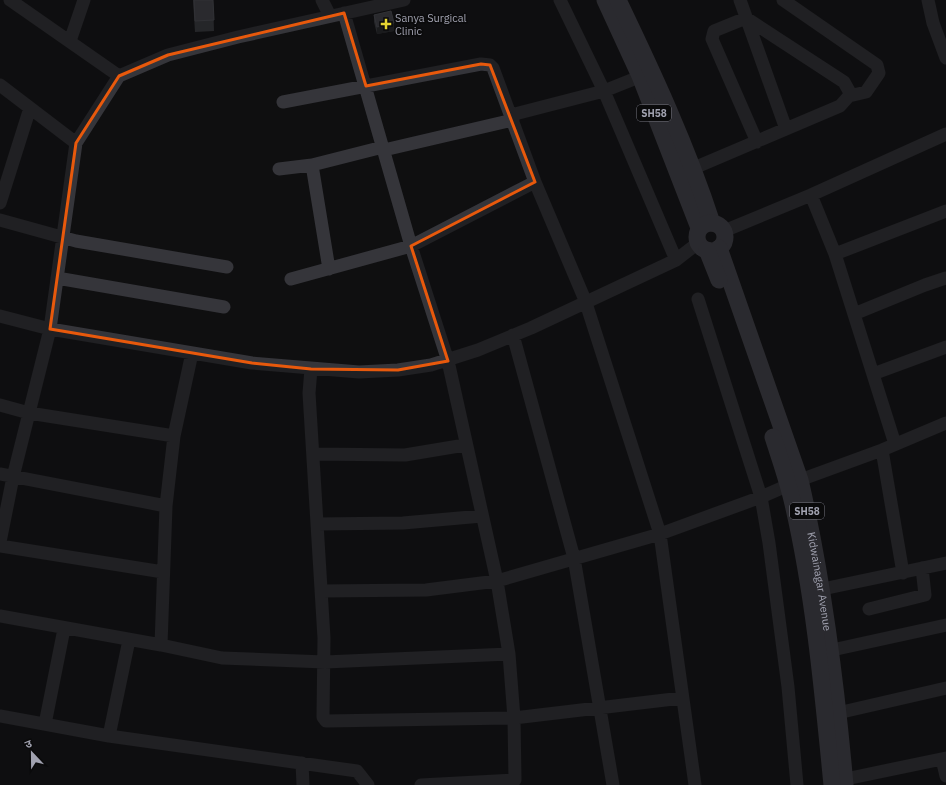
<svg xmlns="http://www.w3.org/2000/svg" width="946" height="785" viewBox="0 0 946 785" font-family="'IBM Plex Sans','Noto Sans Devanagari',sans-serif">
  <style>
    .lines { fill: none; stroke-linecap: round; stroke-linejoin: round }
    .minor { stroke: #35353a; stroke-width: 13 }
    .major { stroke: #4d4c54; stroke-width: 17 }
    .wall { fill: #424348 }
    .shaded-wall { fill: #292a2d }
    .building { fill: #4c4d53; stroke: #5a5b62 }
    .marked { fill: none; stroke: #e8590c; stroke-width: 3; stroke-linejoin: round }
    .poi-dot { fill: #e5d432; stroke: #0a0a0b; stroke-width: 1.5 }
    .labels { text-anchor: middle; stroke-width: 3; stroke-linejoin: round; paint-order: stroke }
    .shield { fill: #0a0a0b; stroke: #74747e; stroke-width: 1 }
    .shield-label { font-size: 10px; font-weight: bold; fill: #a1a2b0 }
    .poi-label { font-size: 11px; fill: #a1a2b0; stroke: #0a0a0b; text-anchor: start }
    .street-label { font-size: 11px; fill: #a1a2b0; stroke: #0a0a0b }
  </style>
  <rect width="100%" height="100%" fill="#0f0f10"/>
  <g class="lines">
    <path class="minor" d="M10 0 119 76
      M322 0 330 16
      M560 0 604 91 676 260
      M740 0 786 129
      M783 0 877 65 879 73 866 92 849 96
      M928 0 933 23 946 58
      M344 13 411 246 448 361 497 581 509 654 514 718 515 780 421 785
      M70 41 84 0
      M0 85 76 143
      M283 102 481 64 490 65 493 68 535 182 585 300 660 534 695 785
      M511 115 604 91 649 73
      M384 150 513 120
      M312 165 329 269
      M694 168 840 106 849 96V91L844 82 746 18 714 31 712 39 757 142
      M279 169 312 165 383 147
      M811 195 835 254 895 444
      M0 203 30 108
      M0 220 76 241 227 267
      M724 231 811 195 946 134
      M835 254 946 211
      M57 278 224 307
      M291 279 411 246 535 182
      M698 299 761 497 769 543 788 687 797 785
      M854 314 925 285 946 278
      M0 316 50 329 252 363 359 372 398 370 431 365 478 350 531 328 676 260 698 243
      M513 335 574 558 613 785
      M311 369 309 393 324 638 323 717 326 721 514 718 682 698
      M873 374 946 347
      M0 405 29 413 174 436
      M882 450 903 573
      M313 454 405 455 465 445
      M0 474 166 506
      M317 524 403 523 482 516
      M0 542 13 477 50 329 76 143 119 76 168 55 238 37 404 0
      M0 546 163 572
      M321 591 426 590 497 581 660 534 761 497 800 480 882 450 946 423
      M813 591 946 563
      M869 609 925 595 922 568
      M0 616 161 645 222 658 325 662 509 654
      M161 645 166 506 174 436 192 353
      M823 652 946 625
      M829 715 946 688
      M0 716 109 736 357 771 368 785
      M45 724 64 629
      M109 736 129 640
      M942 759 946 776
      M302 763 303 785
      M836 781 946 758"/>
    <g class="major">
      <path d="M605 0 640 76 699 228"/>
      <path d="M618 0C653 73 687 146 712 223"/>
      <circle cx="711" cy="237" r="14"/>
      <path id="s1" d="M719 248 800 480C823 580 836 682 845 785"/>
      <path d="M707 250 719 280"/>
      <path d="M773 437C780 459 788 481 793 504 814 594 823 693 832 785"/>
    </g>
  </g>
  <path class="wall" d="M193 0H213L214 31 195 32Z
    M374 15 394 31 377 34 374 22Z"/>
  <path class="shaded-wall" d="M394 23V31L377 34V27Z"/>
  <path class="building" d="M194 0H213L214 20 195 21Z
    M391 11 394 23 377 27 374 15Z"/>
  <path d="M0 0H946V785H0ZM344 13 366 86 481 64 490 65 535 182 411 246 448 361 398 370 311 369 252 363 50 329 76 143 119 76 168 55Z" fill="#0f0f10" fill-opacity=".55" fill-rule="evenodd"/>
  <path class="marked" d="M344 13 366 86 481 64 490 65 535 182 411 246 448 361 398 370 311 369 252 363 50 329 76 143 119 76 168 55Z"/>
  <path class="poi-dot" d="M384 18h4v4h4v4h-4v4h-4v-4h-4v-4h4z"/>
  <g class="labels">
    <g class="shield">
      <rect x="637" y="105" width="34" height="16" rx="3"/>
      <rect x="790" y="503" width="34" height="16" rx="3"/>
    </g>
    <g class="shield-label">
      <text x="654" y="117">SH58</text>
      <text x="807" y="515">SH58</text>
    </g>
    <g class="poi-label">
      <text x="395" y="22">Sanya Surgical<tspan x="395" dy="13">Clinic</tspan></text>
    </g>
    <g class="street-label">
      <text dy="4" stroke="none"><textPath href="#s1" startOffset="349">Kidwainagar Avenue</textPath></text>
    </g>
  </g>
  <g transform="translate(32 753) rotate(338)" stroke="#0a0a0b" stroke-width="3" paint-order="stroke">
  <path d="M0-3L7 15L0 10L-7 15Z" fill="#a1a2b0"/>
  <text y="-6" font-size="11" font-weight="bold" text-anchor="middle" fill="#a1a2b0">उ</text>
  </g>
</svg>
